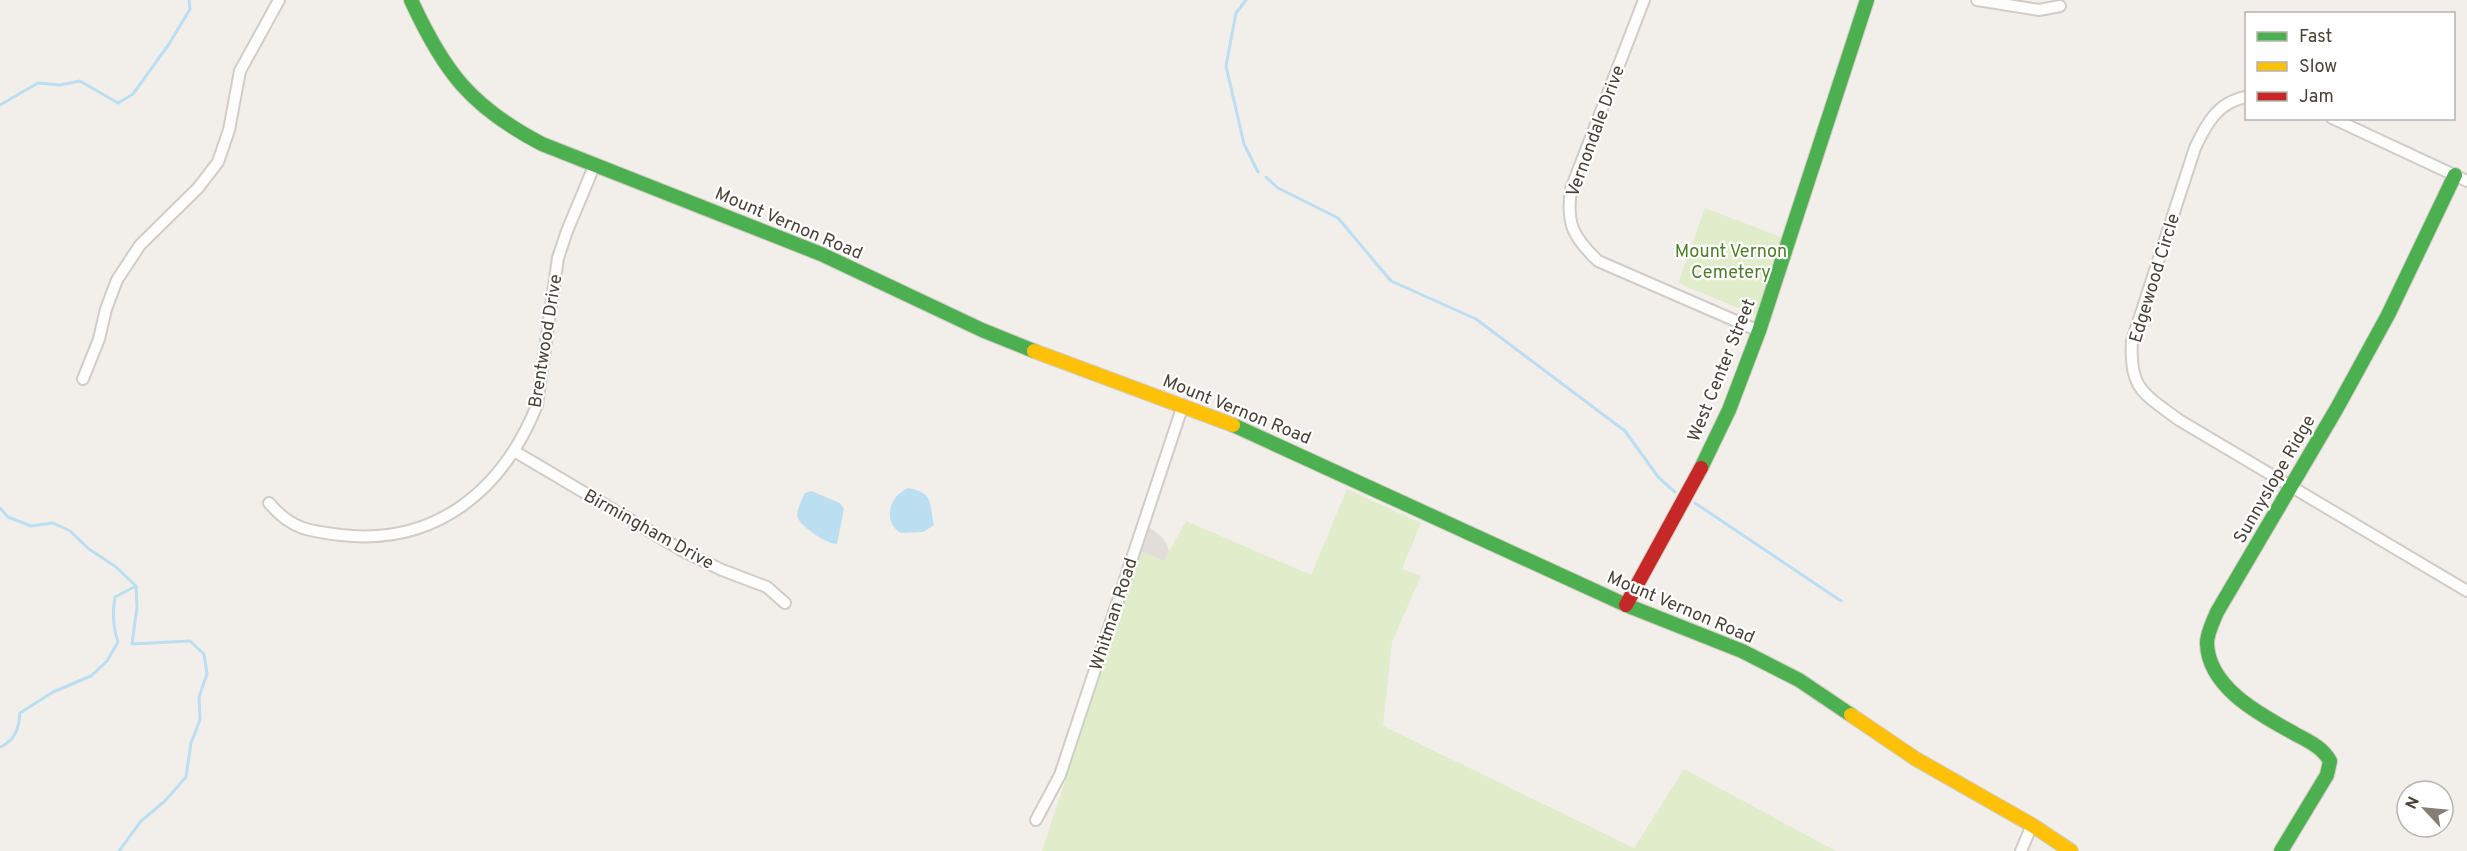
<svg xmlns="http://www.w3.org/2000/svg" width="2467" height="851" viewBox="0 0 2467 851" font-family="Overpass,sans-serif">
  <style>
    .green { fill: #e1eccb }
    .parking { fill: #e1deda }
    .water { fill: #bbdef1 }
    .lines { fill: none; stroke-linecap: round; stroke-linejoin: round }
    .stream { stroke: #bbdef1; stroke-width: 3 }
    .street-casing { stroke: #d0cdc8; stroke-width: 14 }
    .fast-casing { stroke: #d2ccc2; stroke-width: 16 }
    .slow-casing { stroke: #d2ccc2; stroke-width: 16 }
    .jam-casing { stroke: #d2ccc2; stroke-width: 16 }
    .street { stroke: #fdfdfc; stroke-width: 10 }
    .fast { stroke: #4caf50; stroke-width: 14 }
    .slow { stroke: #ffc107; stroke-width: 14 }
    .jam { stroke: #c62828; stroke-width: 14 }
    .labels { text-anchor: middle; stroke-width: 4.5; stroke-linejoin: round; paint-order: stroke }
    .street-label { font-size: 18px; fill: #494136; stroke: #fff }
    .park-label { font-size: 18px; fill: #4c7d27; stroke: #fff }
  </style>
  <rect width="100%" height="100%" fill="#f2efeb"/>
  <path class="green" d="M1705 208 1783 238 1757 316 1678 283Z
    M1347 489 1421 523 1402 569 1421 576 1392 642 1383 726 1634 848 1684 769 1836 851H1042L1141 551 1164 560 1186 521 1311 575Z"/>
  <path class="parking" d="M1149 527 1162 537 1167 544 1169 551 1164 561 1141 551Z"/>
  <path class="water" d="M908 488C935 493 929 504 934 525L923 532 901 533C882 522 889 496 908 488Z
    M811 491 840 503 844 509 837 544C829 545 797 525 797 515 798 508 802 498 805 493Z"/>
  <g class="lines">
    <path class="stream" d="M1246 0 1236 13 1226 66 1244 144 1258 172
      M0 105 38 83 60 85 80 81 118 103 133 94 169 44 190 9 189 0
      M1266 177 1278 188 1338 218 1391 281 1476 319 1625 431 1659 478 1675 492
      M1695 503 1841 601
      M0 508 8 517 31 526 53 523 70 531 89 549 116 567 136 586 115 597C112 613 113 627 118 642L107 661 91 676 53 692 20 713C19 728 15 741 0 747
      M119 851 141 821 165 801 186 777 191 743 200 720 199 697 207 674 204 654 190 641 132 644 137 607 136 586"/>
    <g class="street-casing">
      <path id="street" d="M1644 0 1571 189C1566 224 1573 237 1598 261L1759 331
        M1977 0 2039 10 2060 6
        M2246 97C2218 102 2206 124 2195 148L2132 341C2129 389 2143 393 2179 420L2467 591
        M2332 118 2467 181
        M83 379 99 339 106 309 117 280 140 245 198 188 218 162 229 130 240 71 279 0
        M514 451 683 551 722 570 767 587 785 603
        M269 503C291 529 308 531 341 535 436 546 503 490 537 405L558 258 567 231 595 164
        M1036 820 1060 775 1183 405
        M2021 851 2032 825"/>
    </g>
    <g class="fast-casing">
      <path id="fast" d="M411 0C444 72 471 107 542 144L821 254 982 330 1034 351
        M1233 425 1626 605 1742 651 1799 680 1851 715
        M1701 468 1729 410 1759 331 1867 0
        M2281 851 2327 775 2330 761C2321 745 2305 740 2290 731 2257 713 2208 686 2207 643 2207 633 2213 622 2217 612L2337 408 2388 315 2455 175"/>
    </g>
    <g class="slow-casing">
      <path id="slow" d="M1034 351 1233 425
        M1851 715 1916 759 2032 825 2071 851"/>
    </g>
    <g class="jam-casing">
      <path id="jam" d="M1626 605 1701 468"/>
    </g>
    <use href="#street" class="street"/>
    <use href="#fast" class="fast"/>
    <use href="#slow" class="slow"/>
    <use href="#jam" class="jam"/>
  </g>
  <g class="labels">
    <g class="street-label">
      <text transform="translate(1595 131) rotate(-70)" y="6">Vernondale Drive</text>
      <text transform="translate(789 223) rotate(23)" y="6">Mount Vernon Road</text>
      <text transform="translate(2154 278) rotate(-73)" y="6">Edgewood Circle</text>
      <text transform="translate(545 341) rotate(-81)" y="6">Brentwood Drive</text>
      <text transform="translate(1721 370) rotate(-68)" y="6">West Center Street</text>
      <text transform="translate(1237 409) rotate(22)" y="6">Mount Vernon Road</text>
      <text transform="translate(2274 479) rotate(-60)" y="6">Sunnyslope Ridge</text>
      <text transform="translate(649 529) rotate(29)" y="6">Birmingham Drive</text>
      <text transform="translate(1681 607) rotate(23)" y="6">Mount Vernon Road</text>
      <text transform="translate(1113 614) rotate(-72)" y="6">Whitman Road</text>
    </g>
    <g class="park-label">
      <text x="1731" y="257">Mount Vernon<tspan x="1731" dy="21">Cemetery</tspan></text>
    </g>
  </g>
  <rect x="2245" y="12" width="210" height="108" fill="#ffffff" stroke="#b6b3af" stroke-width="1.5"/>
  <rect x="2257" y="32" width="30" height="9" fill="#4caf50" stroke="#b6b3af" stroke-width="1.5"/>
  <text x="2299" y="42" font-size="18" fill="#494136">Fast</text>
  <rect x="2257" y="62" width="30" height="9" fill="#ffc107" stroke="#b6b3af" stroke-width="1.5"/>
  <text x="2299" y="72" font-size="18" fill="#494136">Slow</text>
  <rect x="2257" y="92" width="30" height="9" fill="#c62828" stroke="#b6b3af" stroke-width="1.5"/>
  <text x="2299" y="102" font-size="18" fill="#494136">Jam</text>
  <g transform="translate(2425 809) rotate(296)"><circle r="28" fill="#ffffff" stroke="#b6b3af" stroke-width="1.5"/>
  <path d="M0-4.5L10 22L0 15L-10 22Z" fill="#847e75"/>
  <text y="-9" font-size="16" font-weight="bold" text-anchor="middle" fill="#494136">N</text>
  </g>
</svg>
